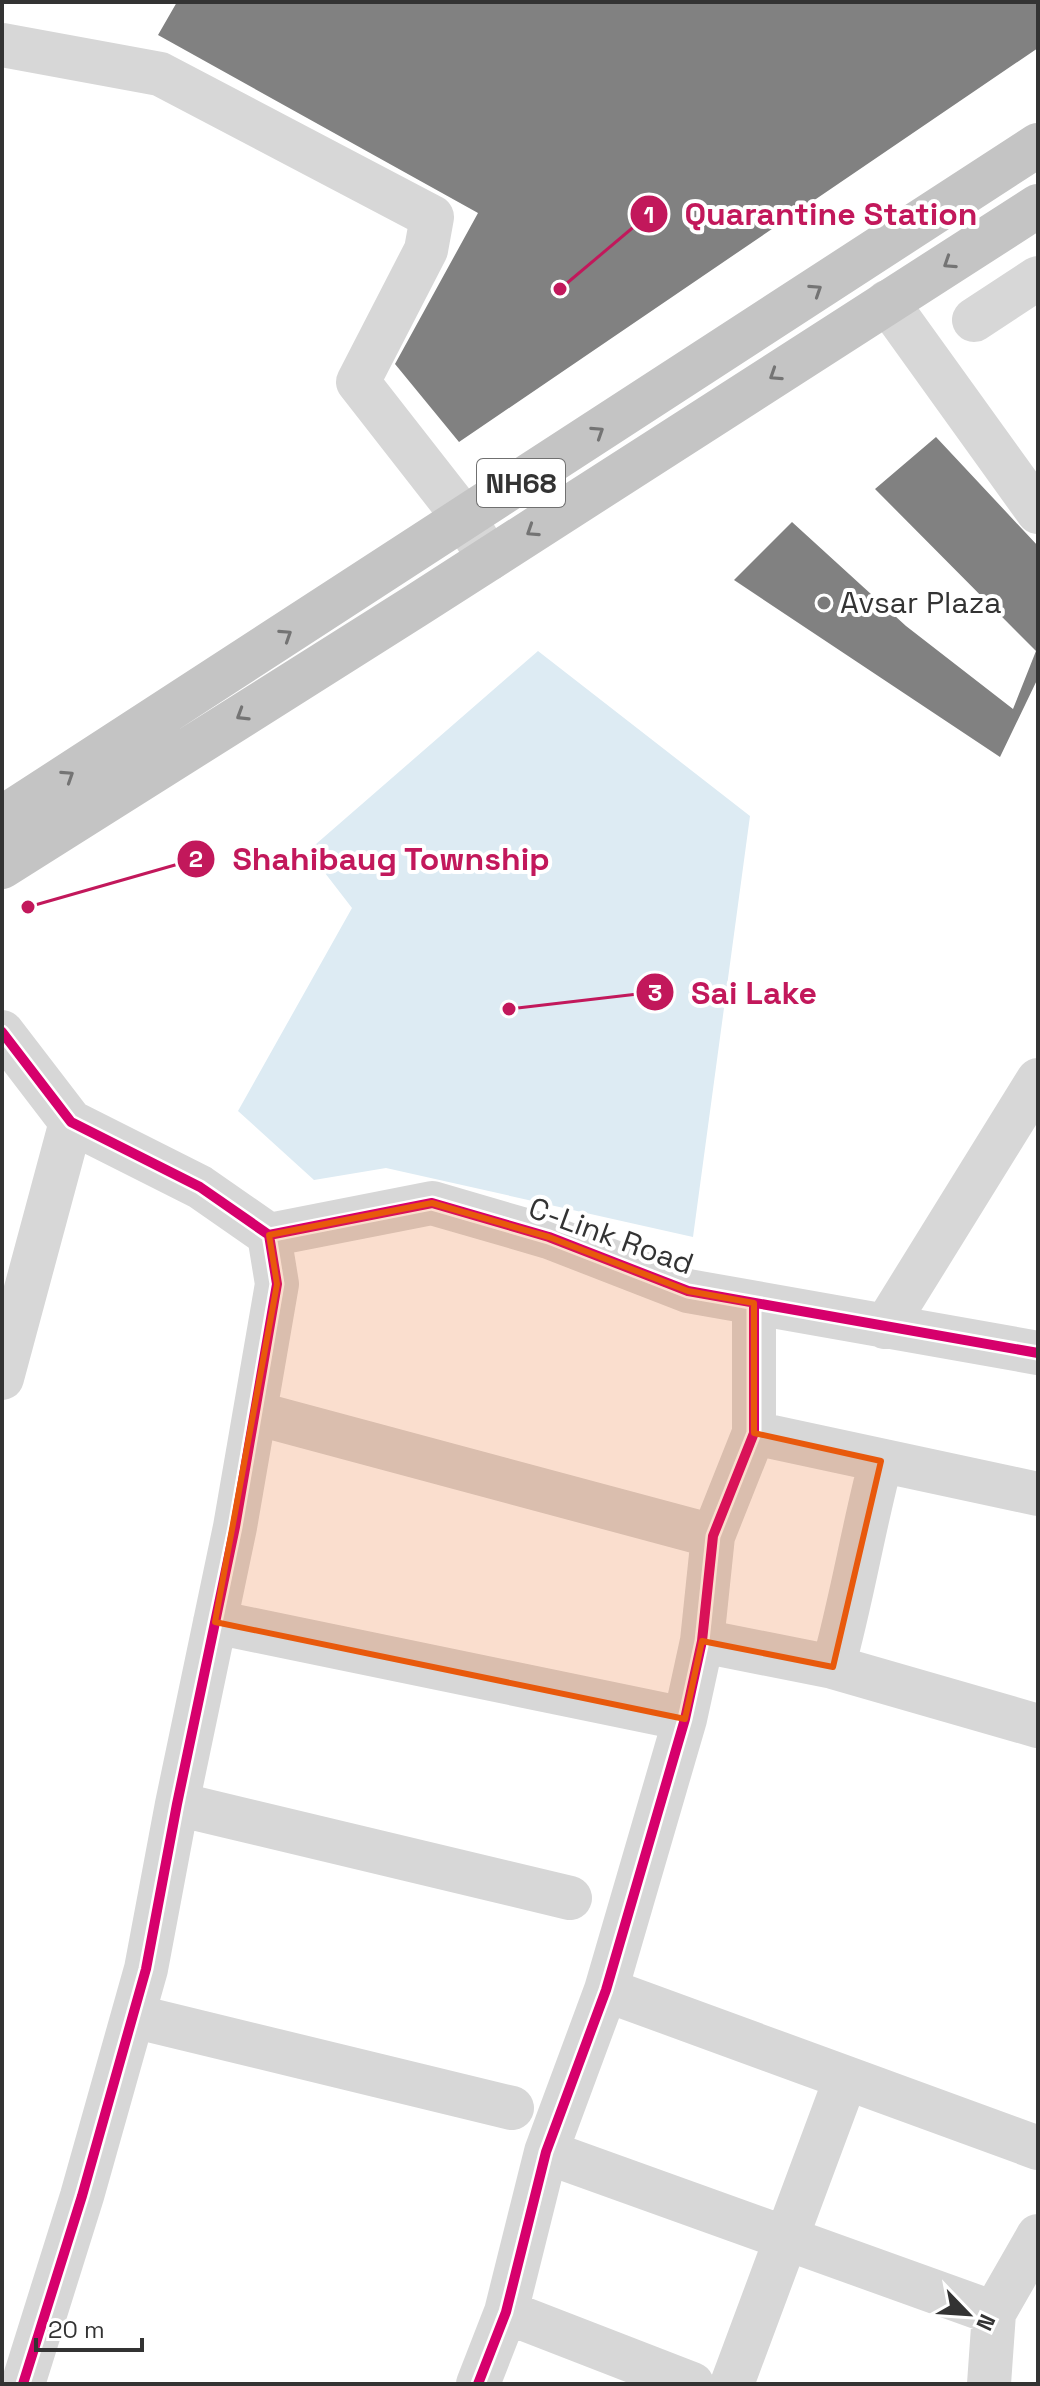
<svg xmlns="http://www.w3.org/2000/svg" width="1040" height="2386" viewBox="0 0 1040 2386" font-family="'Space Grotesk',sans-serif">
  <style>
    .water { fill: #ddebf3 }
    .building { fill: #818181 }
    .lines { fill: none; stroke-linecap: round; stroke-linejoin: round }
    .minor { stroke: #d7d7d7; stroke-width: 44 }
    .highway { stroke: #c4c4c4; stroke-width: 44 }
    .cycleway-casing { stroke: #fff; stroke-width: 15 }
    .cycleway { stroke: #d6006c; stroke-width: 10 }
    .oneway { stroke: #747474 }
    .marked { fill: #e8590c; fill-opacity: 0.2; stroke: #e8590c; stroke-width: 6; stroke-linejoin: round }
    .poi-dot { fill: #7a7a7a; stroke: #fff; stroke-width: 3 }
    .labels { text-anchor: middle; stroke-width: 8; stroke-linejoin: round; paint-order: stroke }
    .shield { fill: #fff; stroke: #707070; stroke-width: 2 }
    .shield-label { font-size: 28px; font-weight: bold; fill: #333 }
    .poi-label { font-size: 30px; fill: #333; stroke: #fff; text-anchor: start }
    .street-label { font-size: 30px; fill: #333; stroke: #fff }
    .leader { fill: none; stroke: #c2185b; stroke-width: 3 }
    .callout-dot { fill: #c2185b; stroke: #fff; stroke-width: 3 }
    .mark-label { font-size: 24px; text-anchor: middle; font-weight: bold; fill: #fff }
    .callout-label { font-size: 32px; text-anchor: middle; font-weight: bold; fill: #c2185b; stroke: #fff; stroke-width: 8; stroke-linejoin: round; paint-order: stroke }
  </style>
  <rect width="100%" height="100%" fill="#fff"/>
  <path class="water" d="M538 651 750 816 693 1237 386 1168 314 1180 238 1111 352 908 308 851Z"/>
  <path class="building" d="M177 2H1038V48L459 442 395 364 478 213 158 35Z
    M936 437 1038 546V678L1000 757 734 580 792 522 906 626 1013 709 1036 651 875 489Z"/>
  <g class="lines">
    <path class="minor" d="M2 45 160 74 432 217 426 250 358 382 465 519 489 559
      M887 302 1038 512
      M974 320 1038 278
      M2 1032 71 1122 200 1187 269 1235 432 1203 549 1237 688 1291 1038 1353
      M885 1327 1038 1080
      M2 1378 71 1122
      M255 1413 713 1536
      M754 1433 1038 1494
      M215 1622 685 1719
      M702 1641 833 1667 1038 1726
      M833 1667C852 1599 863 1529 881 1461
      M177 1804 570 1898
      M606 1990 1038 2148
      M133 2016 512 2108
      M546 2152 994 2313
      M506 2312 692 2384
      M23 2384 82 2196 146 1969 177 1804 235 1527 277 1284 269 1235
      M478 2384 506 2312 546 2152 606 1990 685 1719 702 1641 713 1536 754 1433V1303
      M732 2384 846 2078
      M989 2384 994 2313 1038 2236"/>
    <path class="highway" d="M2 818 1038 145
      M2 867 417 605 1038 206"/>
    <g class="cycleway-casing">
      <path id="cycleway" d="M2 1032 71 1122 200 1187 269 1235 432 1203 549 1237 688 1291 1038 1353
        M23 2384 82 2196 146 1969 177 1804 235 1527 277 1284 269 1235
        M478 2384 506 2312 546 2152 606 1990 685 1719 702 1641 713 1536 754 1433V1303"/>
    </g>
    <use href="#cycleway" class="cycleway"/>
  </g>
  <defs><path id="oneway-chevron" d="M-2-3.5L2.5 0L-2 3.5" fill="none" stroke-width="1.6" stroke-linecap="round" stroke-linejoin="round" transform="scale(2)"/></defs>
  <g class="oneway">
    <use href="#oneway-chevron" transform="translate(949 263) rotate(147)"/>
    <use href="#oneway-chevron" transform="translate(816 290) rotate(-33)"/>
    <use href="#oneway-chevron" transform="translate(775 375) rotate(147)"/>
    <use href="#oneway-chevron" transform="translate(598 432) rotate(-33)"/>
    <use href="#oneway-chevron" transform="translate(532 531) rotate(147)"/>
    <use href="#oneway-chevron" transform="translate(286 635) rotate(-33)"/>
    <use href="#oneway-chevron" transform="translate(242 715) rotate(148)"/>
    <use href="#oneway-chevron" transform="translate(68 776) rotate(-33)"/>
  </g>
  <path class="marked" d="M432 1203 549 1237 688 1291 754 1303V1433L881 1461 833 1667 702 1641 685 1719 215 1622 277 1284 269 1235Z"/>
  <circle class="poi-dot" cx="824" cy="603" r="8"/>
  <g class="labels">
    <rect class="shield" x="477" y="459" width="88" height="48" rx="6"/>
    <g class="shield-label">
      <text x="521" y="493">NH68</text>
    </g>
    <g class="poi-label">
      <text x="840" y="613">Avsar Plaza</text>
    </g>
    <g class="street-label">
      <text transform="translate(611 1236) rotate(20)" y="10">C-Link Road</text>
    </g>
  </g>
  <path class="leader" d="M560 289L649 214M28 907L196 859M509 1009L655 992"/>
  <g class="callout-dot">
    <circle cx="560" cy="289" r="8"/>
    <circle cx="28" cy="907" r="8"/>
    <circle cx="509" cy="1009" r="8"/>
    <circle cx="649" cy="214" r="20"/>
    <circle cx="196" cy="859" r="20"/>
    <circle cx="655" cy="992" r="20"/>
  </g>
  <g class="mark-label">
    <text x="649" y="223">1</text>
    <text x="196" y="867">2</text>
    <text x="655" y="1001">3</text>
  </g>
  <g class="callout-label">
    <text x="831" y="225">Quarantine Station</text>
    <text x="391" y="870">Shahibaug Township</text>
    <text x="754" y="1004">Sai Lake</text>
  </g>
  <rect width="1040" height="2386" fill="none" stroke="#333333" stroke-width="8"/>
  <g transform="translate(968 2314) rotate(115)" stroke="#ffffff" stroke-width="6" paint-order="stroke">
  <path d="M0-6L14 30L0 20L-14 30Z" fill="#333333"/>
  <text y="-12" font-size="22" font-weight="bold" text-anchor="middle" fill="#333333">N</text>
  </g>
  <path d="M36 2338v12h106v-12" fill="none" stroke="#333333" stroke-width="4"/>
  <text x="48" y="2338" font-size="24" fill="#333333" stroke="#ffffff" stroke-width="6" paint-order="stroke">20 m</text>
</svg>
